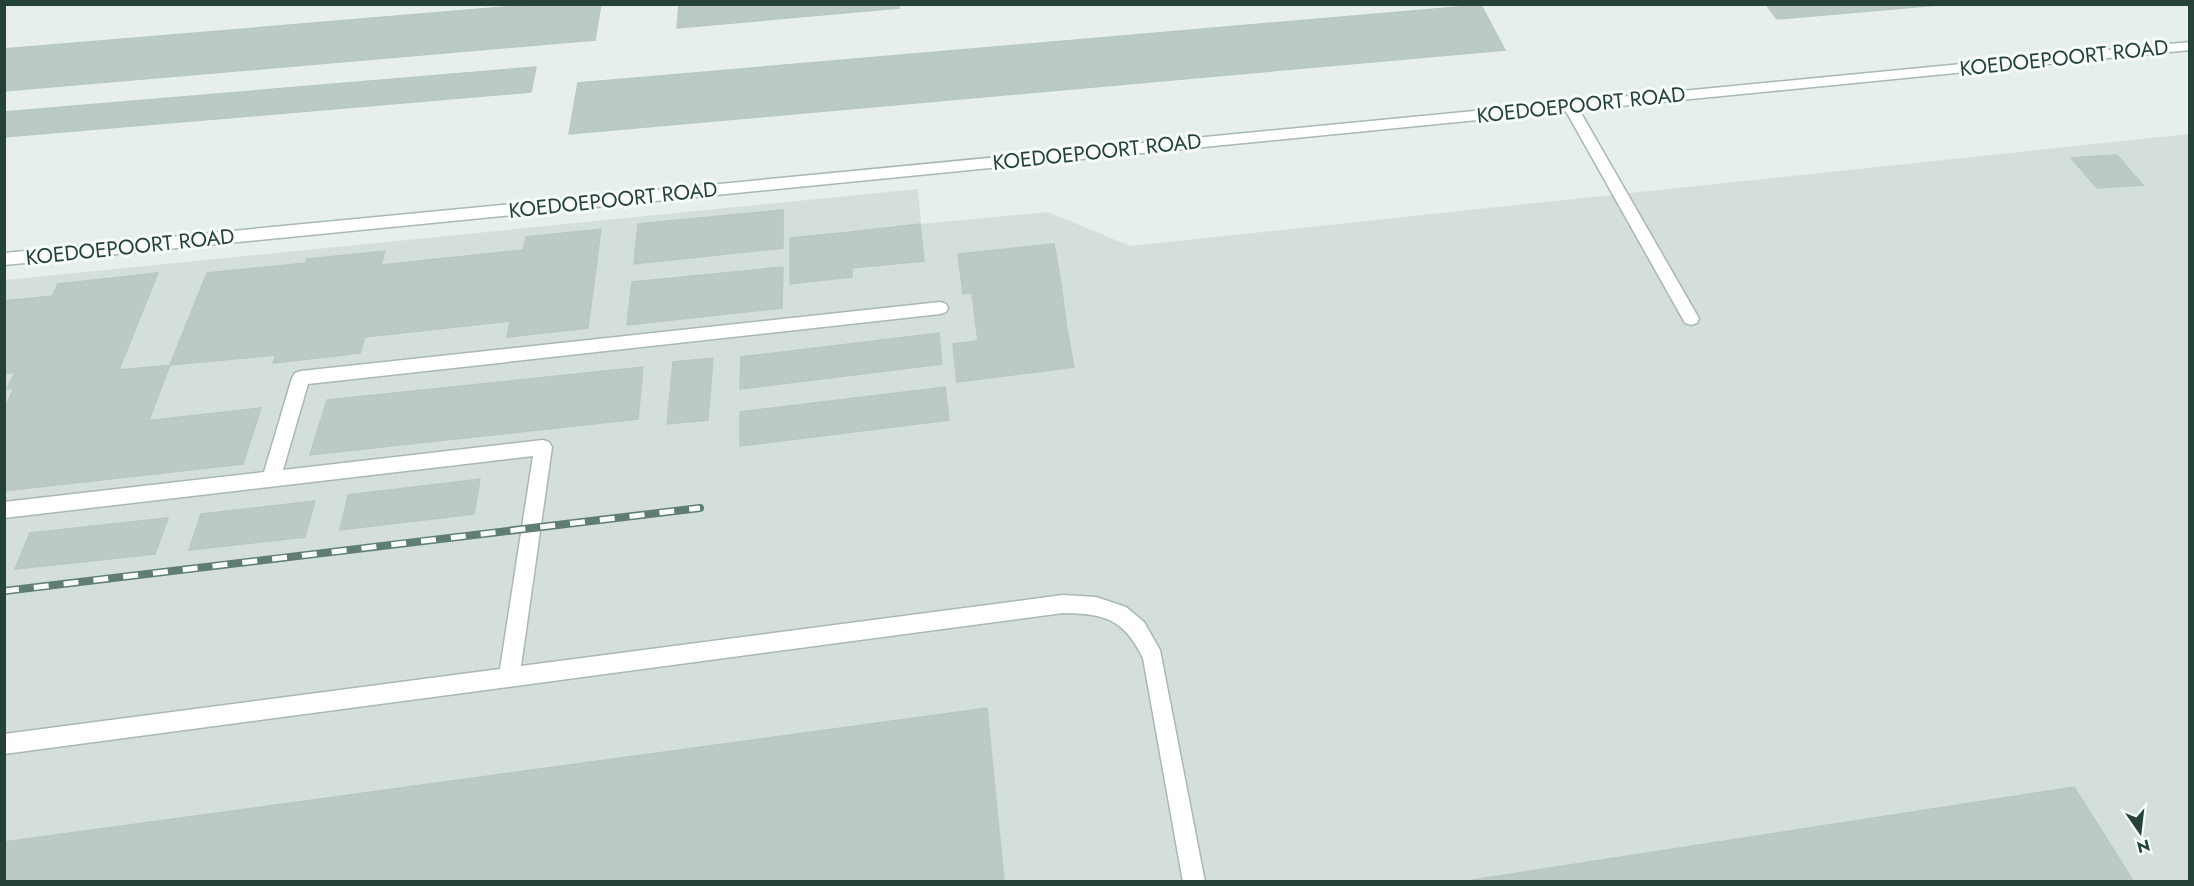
<svg xmlns="http://www.w3.org/2000/svg" width="2194" height="886" viewBox="0 0 2194 886" font-family="Jost,sans-serif">
  <style>
    .built { fill: #d4dfda }
    .building { fill: #bbcac4; stroke: #b8c9c2; stroke-width: 1.5 }
    .lines { fill: none; stroke-linecap: round; stroke-linejoin: round }
    .service-casing { stroke: #a8b8b2; stroke-width: 3 }
    .minor-casing { stroke: #a8b8b2; stroke-width: 3 }
    .service { fill: #fff; fill-rule: evenodd }
    .minor { fill: #fff; fill-rule: evenodd }
    .rail-casing { stroke: #5f7d75; stroke-width: 8 }
    .rail { stroke: #f7fbf9; stroke-width: 5; stroke-dasharray: 15; stroke-linecap: butt }
    .labels { text-anchor: middle; stroke-width: 6; stroke-linejoin: round; paint-order: stroke }
    .street-label { font-size: 21px; fill: #24423a; stroke: #f7fbf9 }
  </style>
  <rect width="100%" height="100%" fill="#e6efeb"/>
  <path class="built" d="M2189 134V881L5 882V280L918 189 921 224 1048 212 1130 246Z"/>
  <path class="building" d="M541 4H601L595 40 4 91V49Z
    M679 4H899V8L677 28Z
    M1766 4H1950L1777 19Z
    M1481 5 1505 50 569 134 578 83Z
    M536 67 531 92 4 137V112Z
    M2117 155 2143 185 2097 188 2071 158Z
    M783 210V248L634 264 638 224Z
    M920 224 924 261 852 268 851 232Z
    M601 229 588 328 507 337 510 321 365 337 360 353 273 363 307 259 385 251 381 265 523 250 526 237Z
    M851 232 852 277 790 284V238Z
    M1054 244 1061 284 963 294 958 254Z
    M306 263 276 355 170 365 207 273Z
    M783 267 782 308 627 325 632 282Z
    M158 273 116 377 7 389 15 372 4 374V301L52 296 58 284Z
    M1061 284 1067 330 978 341 972 294Z
    M1067 330 1074 367 957 382 953 344Z
    M939 333 942 364 740 389 741 357Z
    M713 358 708 420 667 424 673 362Z
    M170 365 149 420 96 427 119 370Z
    M643 367 638 419 310 455 327 400Z
    M116 377 96 427 4 437V410L14 388Z
    M945 387 949 420 740 446V412Z
    M261 408 243 464 4 491V437Z
    M480 479 474 514 340 530 348 495Z
    M315 501 305 537 189 550 201 514Z
    M168 518 155 554 15 569 30 533Z
    M987 708 1004 882H4V842Z
    M2074 787 2134 882H1460Z"/>
  <g class="lines">
    <g class="service-casing">
      <path id="service" d="M1570 101 1577 106 1697 315 1699 319 1697 323 1691 325 1685 323 1563 106Z
        M940 302 946 304 948 308 946 312 940 314 308 384 283 470 543 440 549 442 552 447 521 666 1063 595 1096 597 1126 607 1144 622 1160 650 1205 882H1183L1143 658C1123 618 1105 614 1063 613L4 754V734L500 669 533 456 4 518V502L264 472 292 378 295 373 301 371Z"/>
    </g>
    <g class="minor-casing">
      <path id="minor" d="M2190 42V50L4 265V253Z"/>
    </g>
    <use href="#service" class="service"/>
    <use href="#minor" class="minor"/>
    <g class="rail-casing">
      <path id="rail" d="M4 591 700 508"/>
    </g>
    <use href="#rail" class="rail"/>
  </g>
  <g class="labels">
    <g class="street-label">
      <text transform="translate(2064 58) rotate(-6)" y="7">KOEDOEPOORT ROAD</text>
      <text transform="translate(1581 105) rotate(-6)" y="7">KOEDOEPOORT ROAD</text>
      <text transform="translate(1097 152) rotate(-6)" y="7">KOEDOEPOORT ROAD</text>
      <text transform="translate(613 200) rotate(-6)" y="7">KOEDOEPOORT ROAD</text>
      <text transform="translate(130 247) rotate(-6)" y="7">KOEDOEPOORT ROAD</text>
    </g>
  </g>
  <rect width="2194" height="886" fill="none" stroke="#24423a" stroke-width="12"/>
  <g transform="translate(2140 832) rotate(166)" stroke="#f7fbf9" stroke-width="4.5" paint-order="stroke">
  <path d="M0-4.5L10 22L0 15L-10 22Z" fill="#24423a"/>
  <text y="-9" font-size="16" font-weight="bold" text-anchor="middle" fill="#24423a">N</text>
  </g>
</svg>
